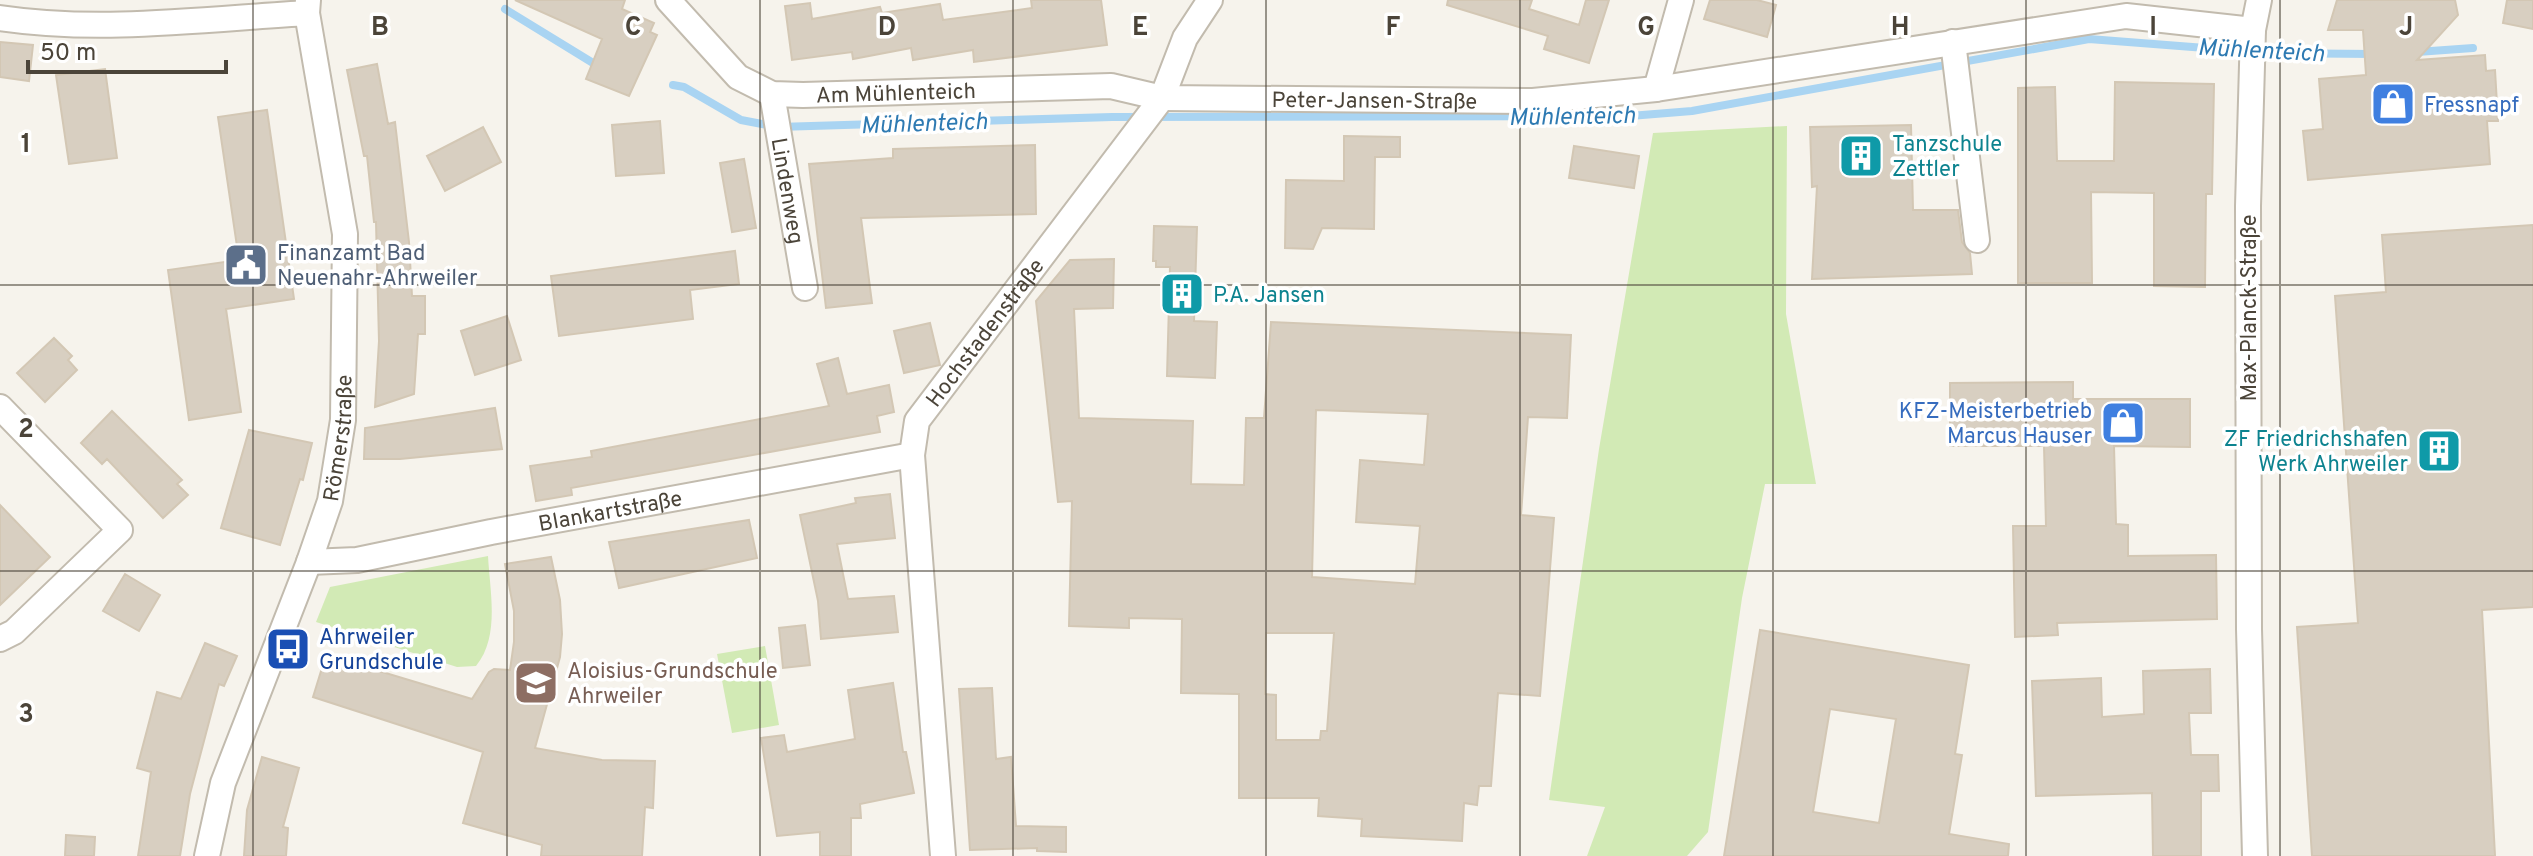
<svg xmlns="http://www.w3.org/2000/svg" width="2533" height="856" viewBox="0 0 2533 856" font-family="Overpass,sans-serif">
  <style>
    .green { fill: #d2eab5 }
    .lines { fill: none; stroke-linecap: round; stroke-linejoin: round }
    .stream { stroke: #a9d4f2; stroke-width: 8 }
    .building { fill: #d8cfc1; stroke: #d3c7b4; stroke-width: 2; fill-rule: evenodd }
    .street-casing { stroke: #c2bbae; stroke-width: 28 }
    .street { stroke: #fff; stroke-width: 24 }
    .grid { fill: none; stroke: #4b4439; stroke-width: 2; stroke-opacity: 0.55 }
    .labels { text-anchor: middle; stroke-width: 7; stroke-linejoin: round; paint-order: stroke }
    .street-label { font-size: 22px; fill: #4b4439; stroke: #fff }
    .shop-label { font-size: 22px; fill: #366cbe; stroke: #fff; text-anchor: start }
    .culture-label { font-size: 22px; fill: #0d838f; stroke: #fff; text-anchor: start }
    .service-label { font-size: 22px; fill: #4e5e75; stroke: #fff; text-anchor: start }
    .transit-label { font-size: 22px; fill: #164399; stroke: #fff; text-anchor: start }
    .education-label { font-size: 22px; fill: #785e54; stroke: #fff; text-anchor: start }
    .water-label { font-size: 24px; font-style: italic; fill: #2e7ab2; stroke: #fff }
    .grid-label { font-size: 26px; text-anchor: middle; font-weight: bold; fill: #4b4439; stroke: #fff; stroke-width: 7; stroke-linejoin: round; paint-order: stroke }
  </style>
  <rect width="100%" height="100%" fill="#f6f3ec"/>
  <path class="green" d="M1787 126 1786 314 1816 484H1765L1742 598 1708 832 1687 856H1587L1605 807 1549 800 1599 449 1653 133Z
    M488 556C490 592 500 637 476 666L457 667 316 622 330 587Z
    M765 646 779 725 732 733 717 654Z"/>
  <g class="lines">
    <path class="stream" d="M505 9 593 63
      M2417 52 2473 48
      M673 85 684 87 741 120 778 127 1112 117 1630 116 1692 111 2089 39 2270 53 2375 54"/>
  </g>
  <path class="building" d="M515 0H625L622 9 654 23 650 32 657 35 629 96 586 79 602 39Z
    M1031 0H1101L1107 45 974 62 973 50 913 60 911 48 853 59 852 52 792 60 785 6 810 3 812 19 880 7 882 13 940 4 943 20 1032 8Z
    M1448 0H1532L1529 9 1579 25 1586 0H1609L1589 63 1544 49 1548 36 1447 5Z
    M1710 0H1757L1776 5 1767 37 1704 19Z
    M2337 0H2455L2458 15 2417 60 2485 55 2486 71 2495 70 2498 121H2487L2490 164 2308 180 2303 131 2323 129 2319 79 2366 75 2363 30H2328Z
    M2507 0H2533V29L2503 23Z
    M0 42 33 45 29 81 0 77Z
    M377 64 388 124 395 122 409 242 412 296H425V334H418L414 394 375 407 379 341 376 222H374L367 156H364L347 70Z
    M105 69 117 158 69 164 56 75Z
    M2115 82 2214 84 2212 194H2206L2205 287 2154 286V193L2091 192 2092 283H2018V88L2055 87 2057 161H2114Z
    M267 110 294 299 226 309 241 412 189 420 168 270 239 260 218 117Z
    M660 121 664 173 616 176 612 125Z
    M1911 125 1913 210H1958L1962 242 1970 253 1972 274 1812 279 1817 186 1812 187 1810 127Z
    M483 127 501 162 445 191 427 156Z
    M1344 136 1400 137V157H1375L1374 229 1322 228 1313 249 1285 248 1286 180 1344 181Z
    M1035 145 1036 214 861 218 872 303 826 308 809 164 893 158V149Z
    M1574 146 1639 156 1634 188 1569 178Z
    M744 159 756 228 732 232 720 163Z
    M2533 225V607L2482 610 2495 856H2312L2297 627 2358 623 2335 296 2386 292 2382 235Z
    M1154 226 1197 227 1194 321 1217 322 1215 378 1167 376 1170 267H1156V261H1153Z
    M735 251 739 284 690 290 693 319 559 336 551 276Z
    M1114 259 1113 308 1074 309 1079 418 1193 421 1191 484 1244 485 1246 418H1264L1271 322 1571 335 1567 418 1528 417 1521 515 1554 518 1540 696 1498 693 1491 786H1479L1477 805 1464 803 1462 841 1361 836 1362 819 1318 816 1319 798H1239V694L1181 693 1182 619 1129 618V628L1069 626 1072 501 1058 502 1036 301 1070 260ZM1316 410 1428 414 1424 465 1360 460 1356 522 1420 526 1415 584 1312 577ZM1266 633H1334L1327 731H1321L1320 740H1276V695L1265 694Z
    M507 316 521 360 475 375 461 331Z
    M930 323 940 365 904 373 894 331Z
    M54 338 72 356 68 360 77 370 45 402 17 373Z
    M838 358 847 394 889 385 894 412 877 416 880 432 571 488 572 495 536 501 530 466 592 457 591 451 829 406 817 364Z
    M2073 382V399H2190V447L2114 446 2116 524 2128 525V556L2216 555 2217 619 2057 623 2058 635 2015 637 2013 526H2046L2044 446H1950V383Z
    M495 408 502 449 400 459H364L365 428Z
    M112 411 182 480 177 484 188 495 163 518 107 459 102 464 81 443Z
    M249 430 312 443 303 480 300 479 280 545 221 528Z
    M890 494 895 538 837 544 848 599 894 596 898 632 821 639 818 601 800 515 856 503 855 498Z
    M0 505 50 557 0 605Z
    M749 520 757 558 619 588 609 542Z
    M551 557 560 600 562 634 560 657 535 748 602 760 655 761 653 808 645 807 642 856H541L542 845 463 823 483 752 313 697 326 655 472 699 489 672 494 669 510 670 514 642V611L505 564Z
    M125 574 160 595 139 631 103 611Z
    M805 625 810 665 783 668 779 628Z
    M1760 630 1969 665 1955 754 1962 755 1949 834 2009 844 2008 856H1724ZM1830 709 1896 719 1879 823 1813 812Z
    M205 643 237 656 224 686 219 684 190 794 180 856H138L151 772 137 768 157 692 181 699Z
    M2210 669 2211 713H2189L2191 755H2218L2219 791H2201V856H2153L2152 793 2036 796 2032 681 2101 678 2102 717 2144 714 2143 671Z
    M893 683 903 752H906L914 793 860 804 861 818H851V856H820V832L777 836 761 738 784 735 787 752 855 739 848 690Z
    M992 688 996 759 1011 757 1016 826 1066 827V852L1037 851V848L970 850 959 689Z
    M262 757 299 768 283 827 288 828 286 856H244L247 810Z
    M66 835 95 837 94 856H65Z"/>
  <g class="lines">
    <g class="street-casing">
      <g id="street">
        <path id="s1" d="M668 0 738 77 772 94 803 95 1111 86 1162 98 1533 101 1656 89 2126 16 2253 30"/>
        <path d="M0 18C101 33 206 19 307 13"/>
        <path d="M1953 42 1977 240"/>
        <path d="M1656 89 1681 0"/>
        <path id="s2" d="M772 94 805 288"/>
        <path d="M0 407 120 530 14 632 0 639"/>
        <path id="s3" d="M309 562 357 560 491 532 912 455"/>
        <path id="s4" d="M207 856 223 783 309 562 330 501 343 420 345 234 307 13 308 0"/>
        <path id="s5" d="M943 856 912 455 917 421 1162 98 1185 38 1210 0"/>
        <path d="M2255 856 2249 629 2248 206 2253 30 2259 0"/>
      </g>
    </g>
    <use href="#street" class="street"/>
  </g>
  <path class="grid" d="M253 0V856M507 0V856M760 0V856M1013 0V856M1266 0V856M1520 0V856M1773 0V856M2026 0V856M2280 0V856M0 285H2533M0 571H2533"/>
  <defs>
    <g id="shop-square" transform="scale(2.3)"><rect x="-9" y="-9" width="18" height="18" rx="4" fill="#3f7fe0" stroke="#fff"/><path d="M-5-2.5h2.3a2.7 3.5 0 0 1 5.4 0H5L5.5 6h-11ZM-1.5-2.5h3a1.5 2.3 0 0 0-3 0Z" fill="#fff"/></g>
    <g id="building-square" transform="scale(2.3)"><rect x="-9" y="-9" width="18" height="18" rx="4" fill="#0f9aa8" stroke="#fff"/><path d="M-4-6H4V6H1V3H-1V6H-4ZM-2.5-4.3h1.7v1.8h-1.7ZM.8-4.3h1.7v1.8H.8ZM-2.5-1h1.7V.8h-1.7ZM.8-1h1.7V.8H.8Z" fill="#fff"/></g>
    <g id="civic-square" transform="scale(2.3)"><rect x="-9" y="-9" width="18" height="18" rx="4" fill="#5c6f8a" stroke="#fff"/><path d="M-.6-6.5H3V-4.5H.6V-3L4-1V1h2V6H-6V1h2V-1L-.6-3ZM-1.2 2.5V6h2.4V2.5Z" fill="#fff"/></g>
    <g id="bus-square" transform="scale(2.3)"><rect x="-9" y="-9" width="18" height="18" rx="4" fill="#1a4fb4" stroke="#fff"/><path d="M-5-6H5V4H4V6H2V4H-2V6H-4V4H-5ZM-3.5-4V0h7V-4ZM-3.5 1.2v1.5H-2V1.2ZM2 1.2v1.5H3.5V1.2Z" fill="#fff"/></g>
    <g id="school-square" transform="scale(2.3)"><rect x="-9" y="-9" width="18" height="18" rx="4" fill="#8d6e63" stroke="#fff"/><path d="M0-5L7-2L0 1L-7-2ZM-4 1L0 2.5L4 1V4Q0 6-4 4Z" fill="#fff"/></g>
  </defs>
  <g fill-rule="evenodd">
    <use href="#shop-square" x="2393" y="104"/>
    <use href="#building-square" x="1861" y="156"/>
    <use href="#civic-square" x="246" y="265"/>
    <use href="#building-square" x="1182" y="294"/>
    <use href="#shop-square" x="2123" y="423"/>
    <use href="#building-square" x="2439" y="451"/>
    <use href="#bus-square" x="288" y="649"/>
    <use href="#school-square" x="536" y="683"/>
  </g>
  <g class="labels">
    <g class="street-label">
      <text dy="8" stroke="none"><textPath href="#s1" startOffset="266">Am Mühlenteich</textPath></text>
      <text dy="8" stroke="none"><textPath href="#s1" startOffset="746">Peter-Jansen-Straße</textPath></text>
      <text dy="8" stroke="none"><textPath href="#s2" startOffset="98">Lindenweg</textPath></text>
      <text transform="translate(2248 308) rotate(-90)" y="8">Max-Planck-Straße</text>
      <text dy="8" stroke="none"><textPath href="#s5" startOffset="548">Hochstadenstraße</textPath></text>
      <text dy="8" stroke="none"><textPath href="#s4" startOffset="440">Römerstraße</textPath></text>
      <text dy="8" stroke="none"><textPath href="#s3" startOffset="306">Blankartstraße</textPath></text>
    </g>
    <g class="shop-label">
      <text x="2424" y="112">Fressnapf</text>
      <text x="2092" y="418" text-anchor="end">KFZ-Meisterbetrieb<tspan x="2092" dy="25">Marcus Hauser</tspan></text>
    </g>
    <g class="culture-label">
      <text x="1892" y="151">Tanzschule<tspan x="1892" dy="25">Zettler</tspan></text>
      <text x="1213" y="302">P.A. Jansen</text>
      <text x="2408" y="446" text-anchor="end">ZF Friedrichshafen<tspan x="2408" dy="25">Werk Ahrweiler</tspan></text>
    </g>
    <g class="service-label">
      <text x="277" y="260">Finanzamt Bad<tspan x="277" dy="25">Neuenahr-Ahrweiler</tspan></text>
    </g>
    <g class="transit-label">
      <text x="319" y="644">Ahrweiler<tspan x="319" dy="25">Grundschule</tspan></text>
    </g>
    <g class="education-label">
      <text x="567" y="678">Aloisius-Grundschule<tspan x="567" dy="25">Ahrweiler</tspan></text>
    </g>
    <g class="water-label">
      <text transform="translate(2261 50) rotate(3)" y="8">Mühlenteich</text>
      <text transform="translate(1572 116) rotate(-1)" y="8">Mühlenteich</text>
      <text transform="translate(924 123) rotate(-2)" y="8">Mühlenteich</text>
    </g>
  </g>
  <g class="grid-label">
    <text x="380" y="35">B</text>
    <text x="633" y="35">C</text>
    <text x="887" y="35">D</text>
    <text x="1140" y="35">E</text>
    <text x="1393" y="35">F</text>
    <text x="1646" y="35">G</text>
    <text x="1900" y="35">H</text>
    <text x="2153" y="35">I</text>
    <text x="2406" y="35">J</text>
    <text x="26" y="152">1</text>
    <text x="26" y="437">2</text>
    <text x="26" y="722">3</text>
  </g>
  <path d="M28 60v12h198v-12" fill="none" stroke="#4b4439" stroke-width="4"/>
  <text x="40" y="60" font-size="24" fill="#4b4439" stroke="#ffffff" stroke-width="6" paint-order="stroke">50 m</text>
</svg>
